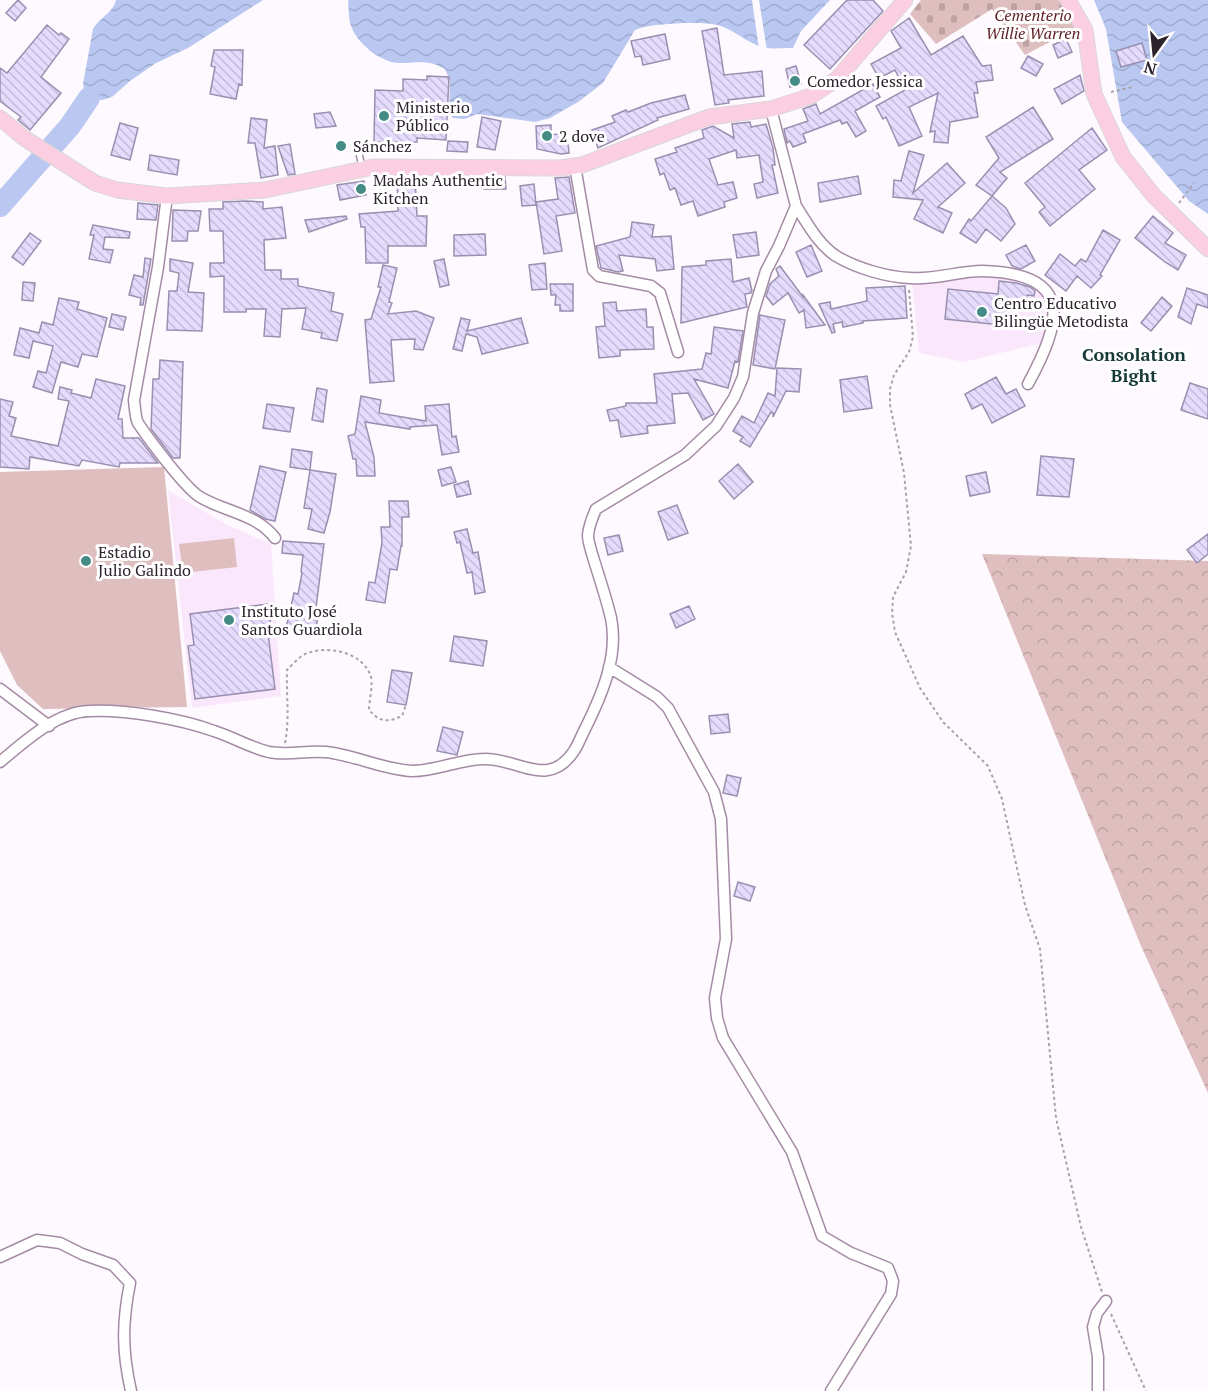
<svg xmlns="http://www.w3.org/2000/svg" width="1208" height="1391" viewBox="0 0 1208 1391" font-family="'PT Serif',serif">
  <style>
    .built { fill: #fbe7fc }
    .forest { fill: url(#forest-crowns) }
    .cemetery { fill: url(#cemetery-stones) }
    .pitch { fill: #debebe }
    .water { fill: url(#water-waves) }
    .pier { fill: #fef9fe }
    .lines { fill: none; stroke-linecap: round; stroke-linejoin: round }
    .river { stroke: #b9c7f1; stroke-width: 22 }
    .building { fill: url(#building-back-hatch); stroke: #9990b0; stroke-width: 1.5 }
    .service-casing { stroke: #a48ba5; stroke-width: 8 }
    .minor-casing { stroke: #a48ba5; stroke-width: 13 }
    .primary-casing { stroke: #d9d7d9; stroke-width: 17 }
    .path { stroke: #a8a1a8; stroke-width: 2; stroke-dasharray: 3 3; stroke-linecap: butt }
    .service { stroke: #fff; stroke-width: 5 }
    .minor { stroke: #fff; stroke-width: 10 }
    .primary { stroke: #fbcee2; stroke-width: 15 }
    .poi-dot { fill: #448b86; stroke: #fff; stroke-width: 2 }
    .labels { text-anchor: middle; stroke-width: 6; stroke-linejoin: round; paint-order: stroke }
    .park-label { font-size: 16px; font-style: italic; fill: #5f2126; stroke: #fff }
    .poi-label { font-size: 16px; fill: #2b222c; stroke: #fff; text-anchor: start }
    .neighbourhood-label { font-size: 18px; font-weight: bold; fill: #173937; stroke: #fff }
  </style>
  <defs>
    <pattern id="forest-crowns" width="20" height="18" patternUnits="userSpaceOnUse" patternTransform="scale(1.5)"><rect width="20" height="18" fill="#debebe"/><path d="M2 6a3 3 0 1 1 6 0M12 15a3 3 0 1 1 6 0" fill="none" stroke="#bfa3a3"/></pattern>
    <pattern id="cemetery-stones" width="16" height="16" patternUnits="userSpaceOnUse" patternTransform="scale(1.5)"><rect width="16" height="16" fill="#debebe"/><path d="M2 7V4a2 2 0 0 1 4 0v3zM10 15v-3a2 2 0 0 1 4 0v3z" fill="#bfa3a3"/></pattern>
    <pattern id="water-waves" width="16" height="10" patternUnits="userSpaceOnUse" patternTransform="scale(1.5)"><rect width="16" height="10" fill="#b9c7f1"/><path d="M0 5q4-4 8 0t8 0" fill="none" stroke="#9fabcf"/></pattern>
    <pattern id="building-back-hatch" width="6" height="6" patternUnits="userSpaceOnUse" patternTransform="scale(1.5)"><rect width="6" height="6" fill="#e4dbfd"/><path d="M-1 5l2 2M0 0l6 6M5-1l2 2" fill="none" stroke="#c4bcd9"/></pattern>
  </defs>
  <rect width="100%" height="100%" fill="#fef9fe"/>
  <path class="built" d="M981 277H1006L1031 282 1048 300V324L1042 343 964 362 919 353 912 281H951Z
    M168 490 227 525 271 544 281 696 192 708Z"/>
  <path class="forest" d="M982 554 1208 561V1093L1141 946Z"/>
  <path class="cemetery" d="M921 0H1059L1076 28 1025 55 992 9 936 44 910 14Z"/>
  <path class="pitch" d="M164 467 187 707 43 709 17 685 0 651V472Z
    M234 538 237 567 183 573 179 544Z"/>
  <path class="water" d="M116 0H263L188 48 156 63 130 81 112 97 102 100 89 98 85 93 83 84 93 29C99 18 113 13 116 0Z
    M348 0H830L801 31 793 48C784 48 774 49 765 48 748 44 735 30 718 25 703 21 649 23 635 30L603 83 578 102 550 118 535 122 477 114 465 119 453 118 449 114 450 81 445 69C429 59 417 63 399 63 382 63 358 44 352 28 348 20 349 9 348 0Z
    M1094 0H1208V214L1189 201 1122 122 1106 29Z"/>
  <path class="pier" d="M752 0H759L767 51 759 49Z"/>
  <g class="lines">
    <path class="river" d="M0 206 70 126 89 98"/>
  </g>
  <path class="building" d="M18 0 26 8 15 21 6 13Z
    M847 0H873L883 11 830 69 804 45Z
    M909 18 931 55 963 36 982 66 991 65 993 80 976 82 978 93H974L978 117 950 122 948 143 934 142 935 131 930 132 938 93 909 107 922 136 899 146 886 117 883 119 876 106 905 90 895 70 879 78 871 64 901 48 891 31Z
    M47 25 59 35 61 33 69 39 41 77 61 93 30 130 18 120 21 117 0 101V68L7 73Z
    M717 28 724 75 762 71 764 96 728 100 729 103 715 105 702 31Z
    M665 34 670 59 643 65 641 56 635 57 631 41Z
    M1066 39 1072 52 1058 58 1053 45Z
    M1142 43 1147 60 1121 67 1116 51Z
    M214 50H243L242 85 239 84 236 99 210 94 215 67 211 66Z
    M1028 56 1043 64 1036 76 1021 68Z
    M796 66 801 84 790 87 786 69Z
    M1080 75 1084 91 1062 104 1054 89Z
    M427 76 449 77 446 140 417 138V142H374L375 90 403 91V79L427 80Z
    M873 84 880 97 855 111 866 131 856 137 847 122 842 124 840 120 803 134 806 142 793 147 790 141 787 143 784 129 808 121 803 109 816 104 820 114Z
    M685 95 689 109 657 118 658 120 598 148 592 130 615 122 612 116 626 110 628 112 651 103Z
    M1033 107 1053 139 1000 172 1007 178 992 196 1006 208 1015 224 1001 241 986 229 976 243 960 233 969 219 971 221 992 196 976 185 999 158 986 137Z
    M330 112 336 126 316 128 314 114Z
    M482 117 501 121 495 150 477 147Z
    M251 118 267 120 264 148 275 146 278 175 261 178 255 143H248Z
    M750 122 751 127 766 124 773 148 775 165H772L778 193 757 198 754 184 763 182 759 155 737 158 736 150 709 159 718 185 733 182 737 198 724 202 725 207 698 216 693 201 681 205 675 188 670 190 664 173 660 175 655 159 677 152 675 148 704 138 702 130 713 126 734 138 732 124Z
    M120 123 138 128 130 160 111 155Z
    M551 125V135L567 133 569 153 561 154 537 149 536 126Z
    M1092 128 1107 150 1079 170 1095 189 1050 226 1039 212 1045 207 1025 183Z
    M448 141 468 142 467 152 447 151Z
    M290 144 295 174 288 175 278 146Z
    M909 151 924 155 913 193 947 163 965 183 938 207 952 213 943 233 914 219 923 200 893 197 894 180 901 181Z
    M150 155 179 160 177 175 148 170Z
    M858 176 861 194 820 202 818 183Z
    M397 177H415L417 216H427L426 246H388V263H366L365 227H361L359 214 398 211Z
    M484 177H505L506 189H484Z
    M569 177 575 213 556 216 562 251 544 254 536 202 558 199 555 178Z
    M364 181 366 195 340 200 337 185Z
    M534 184 536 205 522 206 520 186Z
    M245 201 263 202V209L282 207 286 238 264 240 265 270H281V279H298V286L334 293 331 311 343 314 337 341 321 338 322 333 302 329 306 308 282 309 280 337 264 336 266 309H246V312H224V276L210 277V263H224L223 231H210L209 209H223V202Z
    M138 203 158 205 156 220 137 219Z
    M173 210 201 211 198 231H188L187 241H172Z
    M346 216 347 219 309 232 305 220Z
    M1153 216 1173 233 1165 243 1186 255 1178 270 1165 262 1135 238Z
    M632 222 654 225 652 237 671 236 674 269 657 271 655 259 619 255 623 271 618 272 601 268 596 246 630 237Z
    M93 225 130 232 129 238 105 237 103 249 113 250 110 263 89 259 94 235H90Z
    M1103 230 1120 240 1100 275 1102 276 1091 288 1077 276 1066 291 1045 275 1060 254 1075 266 1081 259 1086 262Z
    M756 232 759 255 737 258 733 235Z
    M30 233 41 241 23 265 12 257Z
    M485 234 486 255 454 256V235Z
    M811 245 822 271 807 277 796 252Z
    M1026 245 1035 261 1021 269 1012 266 1006 255Z
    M145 258 151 259 143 305H140L141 298 129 295 134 275 143 277Z
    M170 259 193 263 188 292 204 293 202 331 167 330 169 291H177L179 273 170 271Z
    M444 259 449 285 440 287 434 261Z
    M731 259 733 282 749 278 752 291 751 293 745 294 747 307 681 323 682 267 706 265V261Z
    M545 263 547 289 532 290 529 265Z
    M383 265 397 268 389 302 392 303 388 314 416 311 434 318 423 350 414 349 415 339 391 340 394 381 370 383 365 320 371 319 381 287H378Z
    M780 266 803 297V295L825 325 806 328 804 310 799 313 788 293 773 305 766 296 770 284 779 276 776 269Z
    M999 281 1016 283 1030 287 1035 291 1034 296 1027 295 1024 311 1012 309 1010 326 945 319 948 289 998 294Z
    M23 282 35 283 33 301 22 300Z
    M550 284H573V311H560V305H555L556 295H551Z
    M905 286 907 318 863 321V323L843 327 842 322 833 324 835 332 832 333 819 304 830 302 831 309 867 301 866 288Z
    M1187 288 1208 295V308L1197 304 1191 324 1178 317Z
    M1162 297 1172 306 1151 331 1141 323Z
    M59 298 79 302 77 309 107 318 97 357 82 354 78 367 61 362 52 393 33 387 38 371 46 373 53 346 33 341 29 358 14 355 20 328 39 333 42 322 53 325Z
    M616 302 617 311 646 309 647 327H653L654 349 620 350V356L599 358 596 327 605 326 603 303Z
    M112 314 126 317 123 330 109 327Z
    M760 315 785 320 775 369 753 365Z
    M461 318 470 320 467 331 521 318 528 343 482 354 477 337 466 334 462 351 453 349Z
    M714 327 743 331 738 362 735 361 728 388 694 379 714 414 703 420 688 393 672 394 675 423 647 426 648 433 621 437 618 420 610 421 607 410 626 406V403H657L654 374 702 369 706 353 711 354Z
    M160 360 183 362 180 458H173L151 429 153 379H159Z
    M777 368 801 369 799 392 786 391 773 417V413L771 412 750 447 740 441 743 437 733 431 742 416 754 423 768 393 775 396Z
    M867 376 872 408 844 412 840 380Z
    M996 377 1006 394 1016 389 1025 406 992 423 982 404 972 409 965 394Z
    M96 379 125 386 118 419H122L123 438H139L158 463H120L119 467 82 460 79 466 30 457 29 469 0 467V399L13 402 9 416 16 418 11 436 58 446 69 401 58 399 60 387 72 390 71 393 91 398Z
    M1190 383 1208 389V419L1181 410Z
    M317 388 327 390 323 422 312 420Z
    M361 396 381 400 379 413 426 421 425 406 449 404 452 437 456 436 459 452 442 455 437 425 410 427V429L365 422 374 457 375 476H357L356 459H353L348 436 355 434Z
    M267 404 294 408 290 432 263 428Z
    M292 449 312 452 310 470 290 467Z
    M1041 456 1074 459 1069 497 1037 495Z
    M738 464 753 482 734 499 719 481Z
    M260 466 286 472 275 521 265 519 250 510Z
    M451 467 456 482 442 486 438 470Z
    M310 470 336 474 330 512 324 533 308 529 312 509 304 508Z
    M986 472 990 492 970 496 966 476Z
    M468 481 471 494 457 497 454 485Z
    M389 501H408L409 517H402V546H401L397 570 390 569 385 603 366 600 369 582 375 583 382 543 381 527H390Z
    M677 505 688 533 668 540 658 512Z
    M467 529 473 553 478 552 485 592 475 594 472 572 467 573 460 542 457 543 454 532Z
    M1208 534V554L1197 563 1187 550Z
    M619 535 623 551 608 555 604 538Z
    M283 541 324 544 315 616H318L315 634 286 628 294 593 298 594 302 573 301 572 303 555 282 553Z
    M268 604 271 626 267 625 275 689 195 699 188 646 194 645 190 614Z
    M689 606 695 619 676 628 670 614Z
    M454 636 487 641 483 666 450 661Z
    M392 670 412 673 406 705 387 702Z
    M728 714 730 732 711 734 709 716Z
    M443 727 463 732 457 755 437 751Z
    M727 775 741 778 737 796 723 793Z
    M738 882 755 887 750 901 734 896Z"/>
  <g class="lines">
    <g class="service-casing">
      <path id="service" d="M359 153 362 167"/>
    </g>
    <g class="minor-casing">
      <path id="minor" d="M575 166 593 270 599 276 651 286 660 293 678 352
        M167 196 158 267 134 400C135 407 135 417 138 423 148 438 185 488 200 497 225 512 257 514 275 538
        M796 206C807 223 818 244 836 256 856 268 886 277 910 278 935 280 959 271 982 271 1075 273 1062 321 1028 384
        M609 667 657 697 668 708 714 792 721 819 726 939 715 998 717 1018 723 1038 792 1152 822 1236 851 1253 888 1268 893 1281 891 1294 831 1391
        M0 689 49 726
        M0 762C24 742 56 712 89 711 125 709 181 719 214 731 233 737 251 748 269 752 290 756 311 749 333 753 358 757 387 770 412 771 437 771 460 759 484 759 518 758 548 790 574 751 578 745 581 737 584 731 601 697 619 657 611 618 606 597 599 577 593 557 591 550 588 542 588 535 589 525 592 518 596 509L685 455 716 426 734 398 743 377 753 313 766 271 779 246 796 206 771 109
        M0 1257 37 1240 60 1243 82 1254 113 1265 130 1283C122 1323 122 1351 131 1391
        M1098 1391V1357L1093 1327 1097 1313 1106 1301"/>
    </g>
    <g class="primary-casing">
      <path id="primary" d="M1068 0 1085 30 1094 94 1123 157 1154 196 1208 249
        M0 118 24 138 95 183 117 190 167 196 265 190 373 167 560 168 582 165 709 117 771 109 811 96 837 79 905 0"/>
    </g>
    <path class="path" d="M1111 92 1133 87
      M1179 203 1194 183
      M909 290 913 337 909 352 894 375 890 389V405L904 473 911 546 906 572 893 597 892 613 895 632 920 688 943 722 988 766 1002 799 1025 905 1040 949 1056 1118 1081 1227 1102 1292
      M285 743C290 718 286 694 287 670 292 665 299 657 305 654 326 645 360 651 370 674 374 683 369 700 369 710 380 722 387 723 402 716L406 705
      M1111 1314 1146 1391"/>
    <use href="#service" class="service"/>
    <use href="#minor" class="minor"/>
    <use href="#primary" class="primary"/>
  </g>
  <g class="poi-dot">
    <circle cx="795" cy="81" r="6"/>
    <circle cx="384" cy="116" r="6"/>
    <circle cx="547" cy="136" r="6"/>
    <circle cx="341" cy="146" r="6"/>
    <circle cx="361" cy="189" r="6"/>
    <circle cx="982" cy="312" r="6"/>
    <circle cx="86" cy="561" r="6"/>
    <circle cx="229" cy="620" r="6"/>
  </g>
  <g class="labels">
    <g class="park-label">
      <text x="1033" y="21">Cementerio<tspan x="1033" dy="18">Willie Warren</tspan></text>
    </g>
    <g class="poi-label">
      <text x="807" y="87">Comedor Jessica</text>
      <text x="396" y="113">Ministerio<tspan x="396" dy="18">Público</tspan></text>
      <text x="559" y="142">2 dove</text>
      <text x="353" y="152">Sánchez</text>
      <text x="373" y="186">Madahs Authentic<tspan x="373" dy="18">Kitchen</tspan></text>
      <text x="994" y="309">Centro Educativo<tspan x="994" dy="18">Bilingüe Metodista</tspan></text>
      <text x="98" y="558">Estadio<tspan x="98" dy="18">Julio Galindo</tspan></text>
      <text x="241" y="617">Instituto José<tspan x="241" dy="18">Santos Guardiola</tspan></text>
    </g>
    <g class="neighbourhood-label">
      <text x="1134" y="361">Consolation<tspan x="1134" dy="21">Bight</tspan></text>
    </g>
  </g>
  <g transform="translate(1154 54) rotate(195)" stroke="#ffffff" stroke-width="4.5" paint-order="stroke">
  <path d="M0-4.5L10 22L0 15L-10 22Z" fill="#2b222c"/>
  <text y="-9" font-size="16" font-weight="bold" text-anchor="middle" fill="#2b222c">N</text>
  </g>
</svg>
